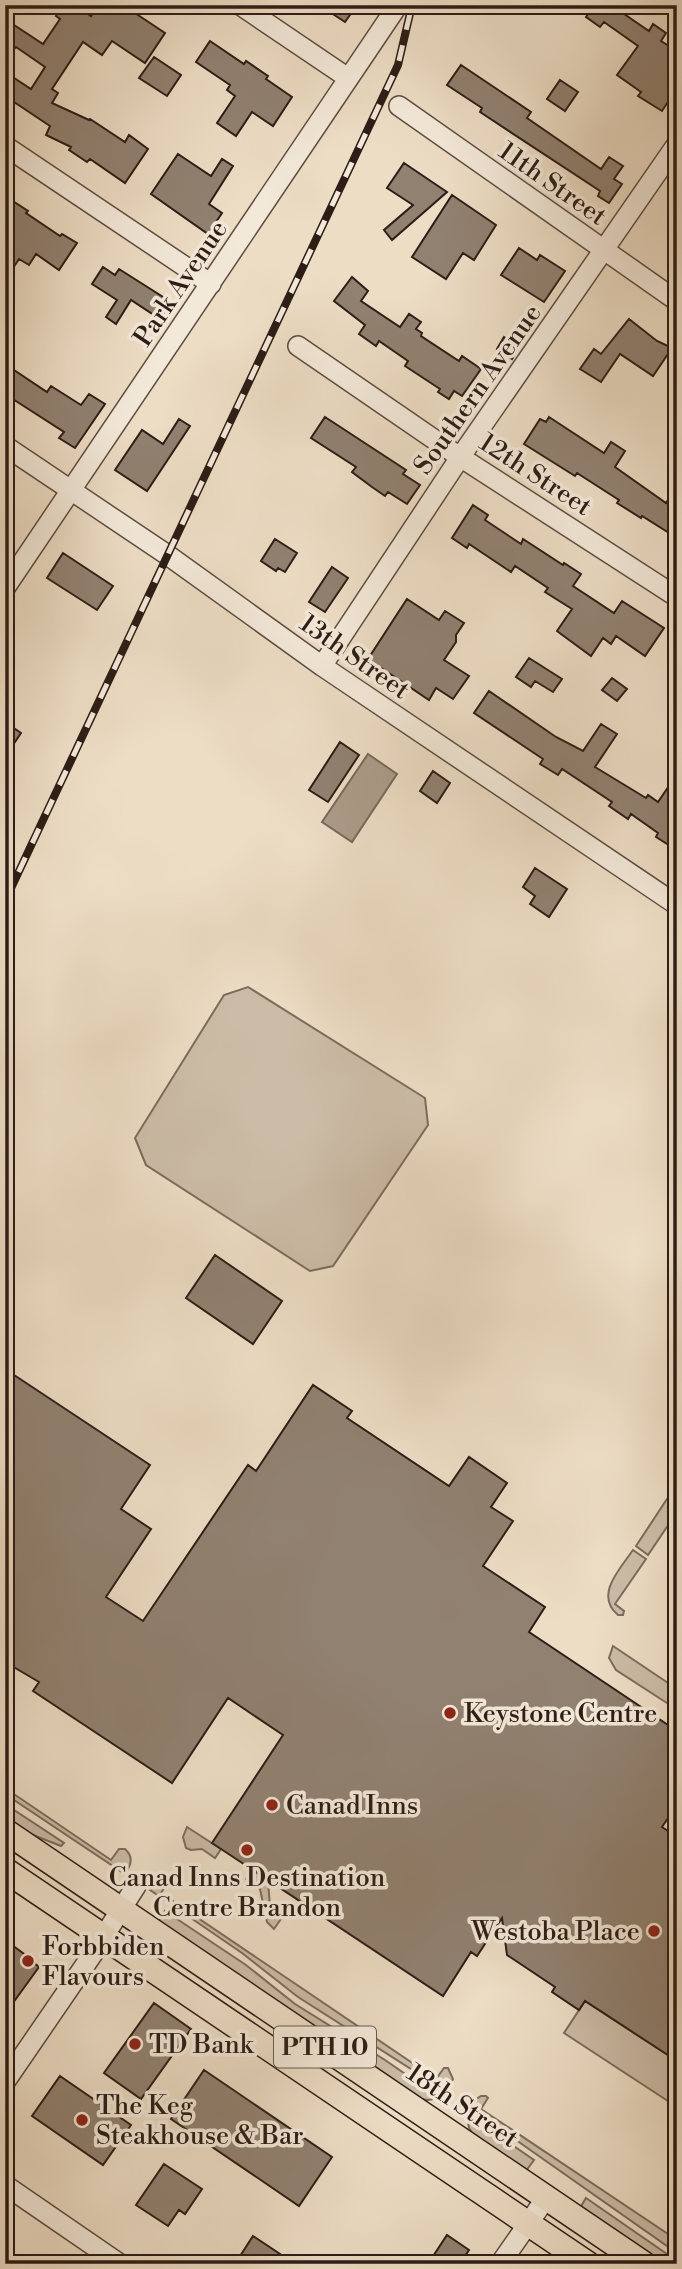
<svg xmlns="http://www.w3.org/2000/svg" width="682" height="2269" viewBox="0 0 682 2269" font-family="'Libre Bodoni',serif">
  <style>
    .green { fill: #ccbca7; stroke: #7c6c5e; stroke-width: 2 }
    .water { fill: #ac9c8a; stroke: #79695c; stroke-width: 2 }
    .building { fill: #918171; stroke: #2d1d16; stroke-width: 2 }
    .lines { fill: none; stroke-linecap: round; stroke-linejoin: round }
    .minor-casing { stroke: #5d4d42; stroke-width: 22 }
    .major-casing { stroke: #2d1d16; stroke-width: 27 }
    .minor { stroke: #f3e9d9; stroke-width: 19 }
    .major { stroke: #edddc5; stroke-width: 24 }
    .rail-casing { stroke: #2d1d16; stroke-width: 8 }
    .rail { stroke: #f3e9d9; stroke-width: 5; stroke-dasharray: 16; stroke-linecap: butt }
    .poi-dot { fill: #8f2418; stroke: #f3e9d9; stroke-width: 2.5 }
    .labels { text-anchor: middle; stroke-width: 7; stroke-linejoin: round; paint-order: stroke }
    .shield { fill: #f3e9d9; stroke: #685a50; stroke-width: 2 }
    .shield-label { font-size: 24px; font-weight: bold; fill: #2d1d16 }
    .street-label { font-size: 26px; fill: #2d1d16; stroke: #f3e9d9 }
    .poi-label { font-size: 26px; fill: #2d1d16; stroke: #f3e9d9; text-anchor: start }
  </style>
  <rect width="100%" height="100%" fill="#edddc5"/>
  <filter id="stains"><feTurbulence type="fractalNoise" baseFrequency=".00286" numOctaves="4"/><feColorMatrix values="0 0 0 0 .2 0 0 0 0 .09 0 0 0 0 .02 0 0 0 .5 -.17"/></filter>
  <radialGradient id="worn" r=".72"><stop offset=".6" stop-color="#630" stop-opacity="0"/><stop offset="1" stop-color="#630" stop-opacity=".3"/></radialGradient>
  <path class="green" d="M248 987 425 1098 428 1125 333 1266 310 1271 146 1165 135 1138 224 995Z
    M677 1491V1512L648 1555 636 1546 667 1499Z
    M633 1550 646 1559 615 1604 624 1611 623 1615H618C594 1595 620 1569 633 1550Z
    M613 1646 677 1689V1695L670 1705 616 1670 609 1658Z
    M5 1788 111 1860 119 1849H125C134 1857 131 1865 125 1874L5 1794Z
    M5 1804 64 1843 61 1846 28 1833 5 1819Z
    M187 1827 221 1849 215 1858 202 1849 191 1850 186 1848 183 1837Z
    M252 1869 268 1880 270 1907 283 1916 274 1929 267 1922 260 1889 246 1879Z
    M166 1882 167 1884 161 1893 436 2079 444 2068H448L453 2079 447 2092 298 1997 242 1953 150 1890 158 1884Z
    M165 1911 246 1965 295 2004 385 2060 440 2098 428 2100 421 2099 158 1922Z
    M585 2001 677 2061V2107L564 2033Z
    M481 2096H486L488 2098 481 2109 677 2240V2253L469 2107 473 2101Z
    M467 2114 534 2160 526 2171 474 2136 469 2128Z
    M586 2198 677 2261V2264H663L580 2208Z"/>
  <path class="water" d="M368 754 397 774 352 842 322 822Z"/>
  <path class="building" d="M63 5H75L91 16 99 5H136L132 11 165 33 145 63 112 41 102 55 83 42 52 89 58 93 52 103 89 120 90 119 125 142 129 135 148 149 125 183 90 159 87 162 69 150 71 147 46 135 50 126 5 96V72L31 89 45 67 16 47 14 49 5 43V19L43 44 60 19 56 16Z
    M319 5H357L345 22Z
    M594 5H611L649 31 653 24 666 33 661 41 677 51V88L662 111 638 96 641 92 617 75 638 46 604 22 600 27 586 17Z
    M210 41 244 64 246 61 268 76 266 79 292 97 273 126 252 112 236 136 217 123 235 96 227 90 230 85 196 62Z
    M154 57 181 75 167 96 139 78Z
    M461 65 531 112 527 118 601 169 609 157 623 166 614 179 622 184 609 203 598 196 600 191 480 112 482 108 447 85Z
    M560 80 578 92 565 111 547 99Z
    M178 154 211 176 222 159 233 166 209 204 222 213 208 234 151 194Z
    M404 163 447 192 392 240 384 230 413 205 387 188Z
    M452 195 496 225 474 260 463 253 446 279 412 257Z
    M5 196 28 211 26 213 60 236 62 234 77 243 59 270 36 254 29 265 19 259 5 280Z
    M519 248 537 260 540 255 565 271 544 302 501 275Z
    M103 267 115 275 119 269 171 302 160 319 131 300 116 324 106 317 117 300 92 284Z
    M352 277 368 291 361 301 400 327 409 314 421 322 416 329 422 333 421 336 459 361 462 356 481 369 462 396 454 391 449 399 438 392 440 389 405 366 408 361 379 341 376 346 359 334 365 325 334 301Z
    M629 319 657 341 672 348 653 376 620 354 601 382 580 369 594 349 601 354Z
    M504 337 519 347 512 359 497 349Z
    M5 364 47 392 51 386 81 405 89 394 105 404 75 448 59 438 64 432 5 394Z
    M325 417 406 470 403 474 420 485 407 504 388 492 385 496 372 487 352 472 356 467 311 438Z
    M549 417 604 453 611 442 625 451 615 467 666 503 677 486V538L642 516 641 518 617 503 619 500 577 473 575 476 524 444 540 419 546 422Z
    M179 419 190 426 147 491 115 470 142 430 163 444Z
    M473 505 488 515 485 520 521 544 523 539 563 565 564 563 581 574 573 586 614 613 622 601 664 628 645 656 616 636 611 644 603 638 591 656 557 631 572 609 545 592 548 588 515 566 511 572 469 544 467 548 452 538Z
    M275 539 297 553 285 572 278 568 276 571 261 561Z
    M63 553 113 586 97 610 47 578Z
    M332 567 348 578 325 612 309 602Z
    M407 599 439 620 445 611 464 623 456 635V642L444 660 469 676 453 699 436 688 429 700 368 659Z
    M529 658 562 679 553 692 535 681 531 687 516 677Z
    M612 678 627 689 617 701 602 690Z
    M489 691 556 737 583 751 601 724 617 734 595 767 646 798 648 795 658 802 677 774V839L672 847 656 837 658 833 631 814 628 819 609 806 612 802 562 769 558 775 540 764 543 759 474 713Z
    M5 722 21 733 5 757Z
    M340 742 359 755 328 802 309 790Z
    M433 771 450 783 437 803 420 791Z
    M535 868 567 889 549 917 530 904 535 896 523 887Z
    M215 1255 282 1301 253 1344 186 1298Z
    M5 1369 150 1465 121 1509 151 1529 106 1597 143 1621 248 1465 256 1471 313 1385 352 1411 347 1418 449 1486 469 1457 507 1483 491 1507 513 1521 483 1566 545 1607 529 1632 677 1731V1805L662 1827 677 1837V2061L585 2001 579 2010 552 1992 555 1987 507 1955 502 1918 477 1956 471 1952 443 1996 212 1843 283 1735 228 1698 172 1783 33 1691 39 1682 5 1662Z
    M5 1940 34 1961 33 1962 39 1967 5 2014Z
    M154 2003 191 2029 141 2099 104 2073Z
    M204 2070 332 2157 299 2206 171 2119Z
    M60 2076 131 2125 103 2165 32 2116Z
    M164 2164 202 2189 185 2214 179 2210 168 2226 136 2205Z
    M447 2235 469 2250 460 2264H428Z
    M253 2236 295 2264H235Z"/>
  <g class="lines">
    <g class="minor-casing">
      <path id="minor" d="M240 5 348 78
        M399 106 677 301
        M5 146 211 284
        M298 346 454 453 677 597
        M5 446 169 556 322 666 677 905
        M5 588 398 5
        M322 666 461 456 677 144
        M5 2082 92 1955 136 1886
        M5 2185 120 2264
        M500 2264 546 2198"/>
    </g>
    <g class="major-casing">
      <path id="major" d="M5 1831 644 2264
        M5 1870 588 2264"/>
    </g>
    <use href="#minor" class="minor"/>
    <use href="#major" class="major"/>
    <g class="rail-casing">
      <path id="rail" d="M5 901 398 65 412 5"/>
    </g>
    <use href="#rail" class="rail"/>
  </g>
  <g class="poi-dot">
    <circle cx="450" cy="1713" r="7"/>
    <circle cx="272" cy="1805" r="7"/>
    <circle cx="247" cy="1850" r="7"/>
    <circle cx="654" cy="1931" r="7"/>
    <circle cx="28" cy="1961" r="7"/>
    <circle cx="135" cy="2044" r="7"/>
    <circle cx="82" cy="2120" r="7"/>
  </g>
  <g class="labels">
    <rect class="shield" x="274" y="2026.5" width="102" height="41" rx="5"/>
    <g class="shield-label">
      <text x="325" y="2055">PTH 10</text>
    </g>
    <g class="street-label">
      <text transform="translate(553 183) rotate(35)" y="9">11th Street</text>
      <text transform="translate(180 283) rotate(-56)" y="9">Park Avenue</text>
      <text transform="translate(477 389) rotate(-55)" y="9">Southern Avenue</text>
      <text transform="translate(536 474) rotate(33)" y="9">12th Street</text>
      <text transform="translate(355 656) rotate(35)" y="9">13th Street</text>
      <text transform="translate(463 2105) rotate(34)" y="9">18th Street</text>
    </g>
    <g class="poi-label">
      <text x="464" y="1722">Keystone Centre</text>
      <text x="286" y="1814">Canad Inns</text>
      <text x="247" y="1886" text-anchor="middle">Canad Inns Destination<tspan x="247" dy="30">Centre Brandon</tspan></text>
      <text x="640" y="1940" text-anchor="end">Westoba Place</text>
      <text x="42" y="1955">Forbbiden<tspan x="42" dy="30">Flavours</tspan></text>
      <text x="149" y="2053">TD Bank</text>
      <text x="96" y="2114">The Keg<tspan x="96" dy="30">Steakhouse &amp; Bar</tspan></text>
    </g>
  </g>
  <rect width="682" height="2269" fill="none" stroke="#edddc5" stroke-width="28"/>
  <rect x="7" y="7" width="668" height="2255" fill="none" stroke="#2d1d16" stroke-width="3.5"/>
  <rect x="14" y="14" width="654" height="2241" fill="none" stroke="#2d1d16" stroke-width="2"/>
  <rect width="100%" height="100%" filter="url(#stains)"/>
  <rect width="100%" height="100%" fill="url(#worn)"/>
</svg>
